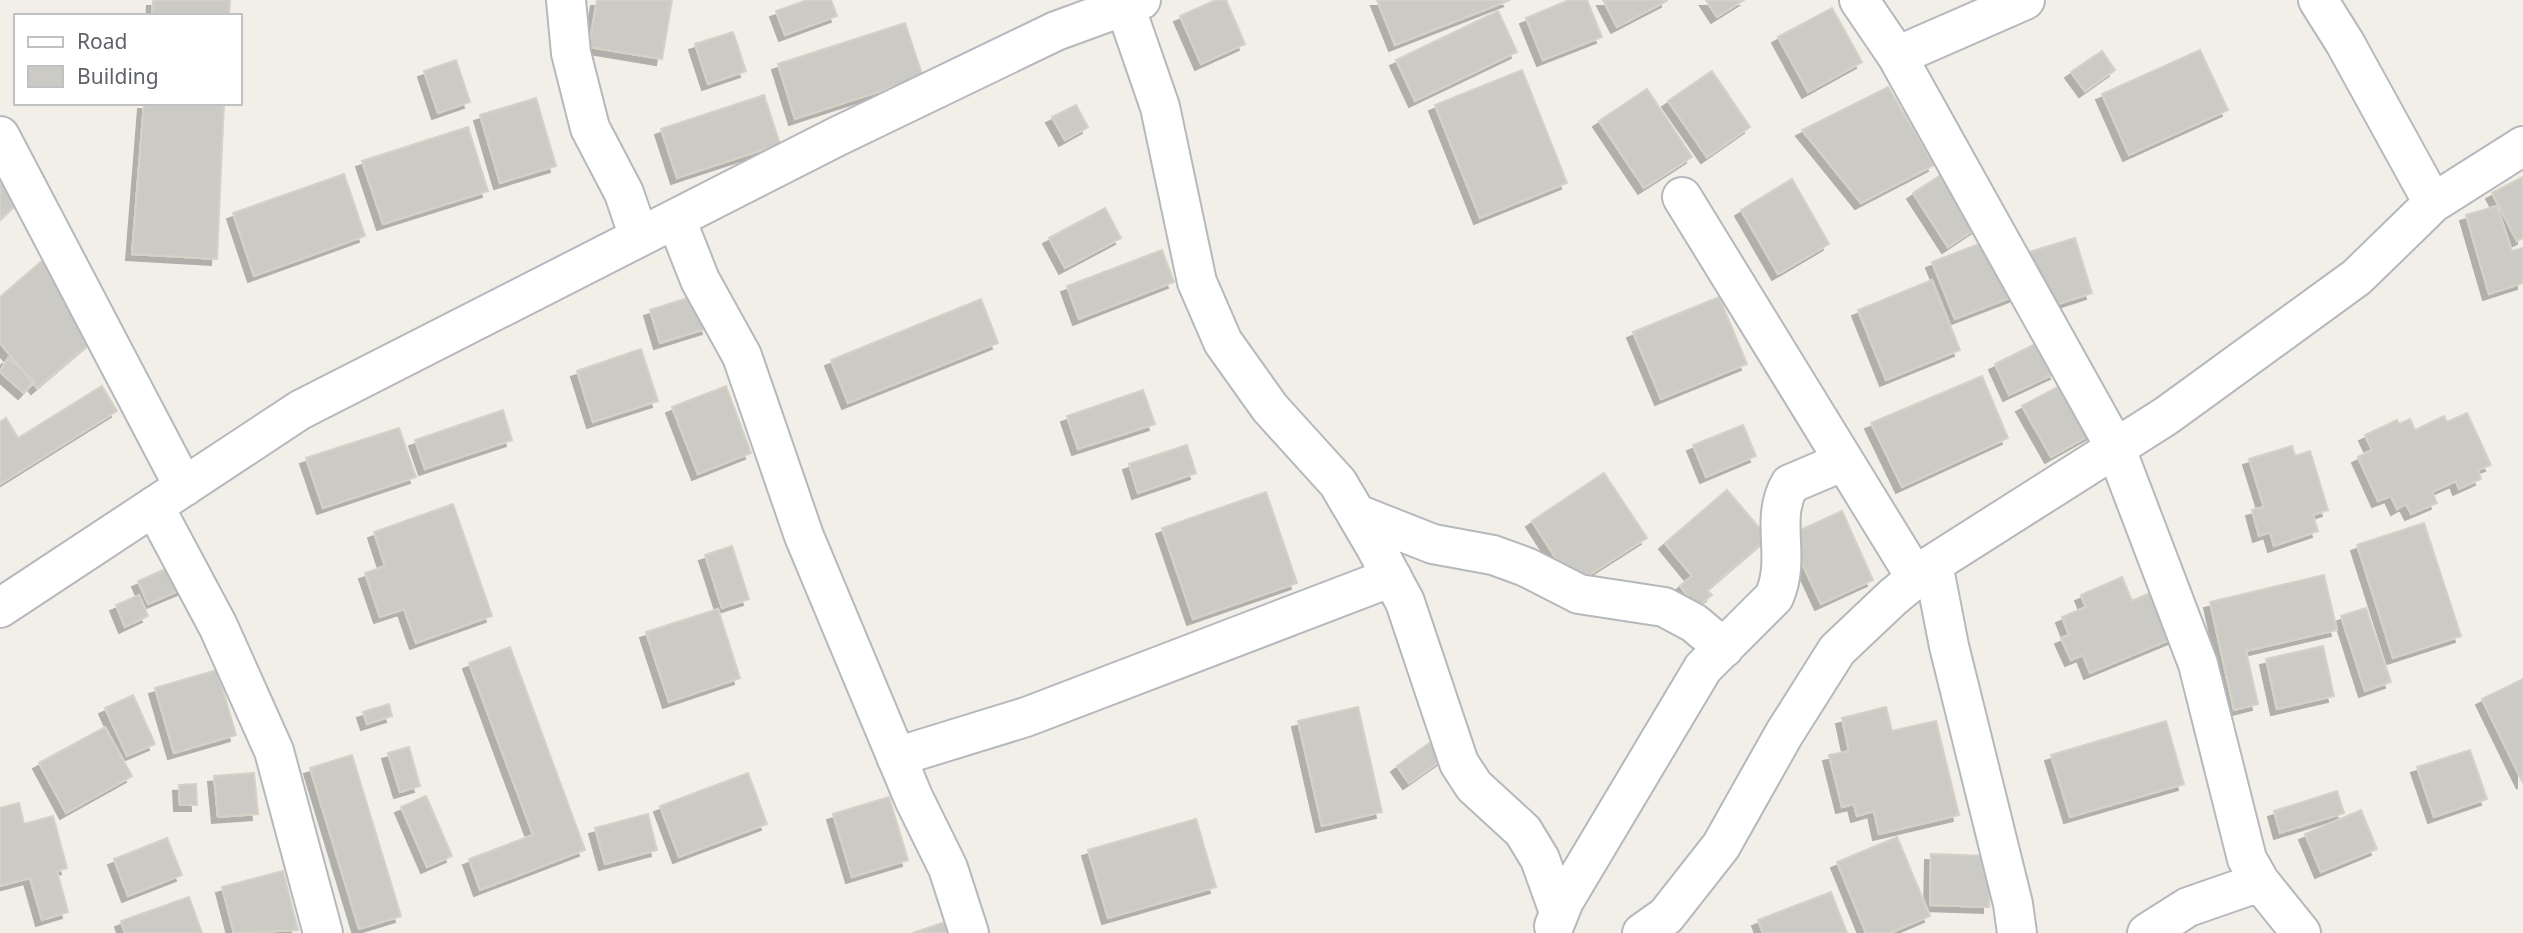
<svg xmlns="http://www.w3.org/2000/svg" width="2523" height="933" viewBox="0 0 2523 933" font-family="'Noto Sans',sans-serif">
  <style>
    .building { fill: #cccac5; stroke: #d6d1c6; stroke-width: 2; filter: url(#shadow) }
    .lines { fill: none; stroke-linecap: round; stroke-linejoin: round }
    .street-casing { stroke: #b5b8bc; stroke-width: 42 }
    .street { stroke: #fff; stroke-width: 38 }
  </style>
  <defs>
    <filter id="shadow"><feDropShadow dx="-6" dy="6" stdDeviation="0" flood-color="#0004"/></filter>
  </defs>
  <rect width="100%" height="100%" fill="#f1efe8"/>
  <path class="building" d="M153 0H230L229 16H152Z
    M597 0H672L662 59 589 47Z
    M807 0H831L837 16 785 35 776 11Z
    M1216 0H1226L1245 44 1201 64 1180 16Z
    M1377 0H1510L1395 45Z
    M1569 0H1587L1602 37 1543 60 1526 18Z
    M1603 0H1667V1L1617 27Z
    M1706 0H1744L1717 17Z
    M1832 8 1862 62 1808 92 1778 37Z
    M1498 11 1517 52 1415 101 1396 60Z
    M905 23 923 77 795 119 778 64Z
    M733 32 746 71 708 84 695 44Z
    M2200 50 2228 110 2129 155 2102 94Z
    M2102 51 2115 70 2085 91 2071 72Z
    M456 60 470 102 438 113 424 71Z
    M1522 70 1567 183 1480 218 1435 105Z
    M1712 71 1750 127 1707 157 1668 101Z
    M1888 87 1934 165 1861 203 1802 130Z
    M1647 89 1692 157 1644 188 1599 121Z
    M764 95 780 144 677 178 661 129Z
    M536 98 556 166 500 183 480 115Z
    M144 103H224L217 259 132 254Z
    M1076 105 1088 127 1065 140 1052 117Z
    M468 127 488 191 383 224 362 161Z
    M0 169 26 195 0 220Z
    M1944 173 1978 227 1948 247 1913 193Z
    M344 174 365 236 254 276 233 213Z
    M2523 177V238L2517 241 2492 193Z
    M1792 179 1829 244 1778 274 1741 210Z
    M2497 206 2512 251 2523 248V283L2489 294 2466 215Z
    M1105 208 1121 238 1065 268 1049 238Z
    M2075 238 2092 293 2046 308 2029 252Z
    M1992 239 2015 296 1955 319 1932 262Z
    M1162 250 1174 282 1079 319 1067 286Z
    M43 260 103 332 37 388 0 343V297Z
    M1932 280 1960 350 1886 380 1858 310Z
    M697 295 708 328 660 343 650 310Z
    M1719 297 1747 364 1661 399 1633 332Z
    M981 299 998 343 848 403 831 360Z
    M2041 341 2056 373 2009 395 1995 364Z
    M641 349 658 401 593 422 577 371Z
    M8 358 35 381 24 393 0 372Z
    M1982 376 2008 438 1902 487 1871 423Z
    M2067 382 2095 432 2051 457 2022 406Z
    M102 386 117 411 0 484V422L6 418 18 438Z
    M726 386 751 453 698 474 672 407Z
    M1143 390 1155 424 1078 449 1067 416Z
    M503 410 512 440 425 469 415 440Z
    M2467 413 2491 465 2478 470 2481 479 2459 489 2456 481 2432 492 2437 503 2411 514 2406 504 2397 509 2391 496 2378 501 2358 457 2372 450 2365 435 2397 420 2399 424 2410 419 2415 430 2444 416 2447 422Z
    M1743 425 1756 456 1706 477 1693 445Z
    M399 428 416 477 323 508 306 458Z
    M1187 445 1196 473 1138 493 1129 464Z
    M2292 446 2295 456 2310 451 2328 510 2313 515 2318 531 2274 546 2270 532 2259 536 2252 510 2264 507 2249 459Z
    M1604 473 1647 538 1573 585 1532 521Z
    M1727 490 1768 538 1707 590 1712 595 1697 607 1680 586 1692 576 1665 543Z
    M1266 492 1297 583 1193 619 1162 528Z
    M453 504 492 616 416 643 404 609 380 617 365 573 385 566 374 532Z
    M1842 511 1873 580 1821 604 1789 535Z
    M2424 523 2461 636 2393 658 2357 545Z
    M732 546 749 599 722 608 705 555Z
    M177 564 188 587 148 604 138 581Z
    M2324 575 2337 630 2246 651 2258 704 2234 710 2210 602Z
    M2122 577 2132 601 2154 591 2174 638 2090 673 2083 655 2071 660 2061 638 2069 635 2062 617 2086 607 2081 595Z
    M139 595 148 616 125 627 116 605Z
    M2366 608 2391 682 2365 691 2341 616Z
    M718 609 740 678 669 702 646 632Z
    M2323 646 2334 696 2277 709 2266 659Z
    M510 647 585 850 480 890 469 859 533 835 469 663Z
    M217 670 236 735 174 753 155 688Z
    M2523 679V783L2482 699Z
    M133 695 155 744 127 756 105 708Z
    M389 704 392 716 367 724 363 712Z
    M1358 707 1382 812 1322 826 1298 721Z
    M1886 707 1892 731 1936 721 1959 815 1879 834 1874 811 1857 816 1854 804 1842 807 1829 755 1849 751 1842 718Z
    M2166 721 2184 784 2070 817 2051 755Z
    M105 727 132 776 66 813 39 763Z
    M1431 742 1443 759 1409 783 1397 766Z
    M409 747 420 786 400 792 388 753Z
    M2470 750 2487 799 2434 817 2417 767Z
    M352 755 401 916 359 929 310 768Z
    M254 773 258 814 218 817 214 776Z
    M748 773 767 824 679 857 660 806Z
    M196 784 197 805H180L179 785Z
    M2337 791 2344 813 2280 833 2274 811Z
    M426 796 452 856 427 867 401 807Z
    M889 797 908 860 852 877 833 814Z
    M19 803 24 824 53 816 67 868 57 871 68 912 42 920 30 878 0 886V808Z
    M2361 810 2377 849 2321 872 2305 834Z
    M648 814 657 850 605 864 595 828Z
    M1196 819 1216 887 1108 918 1088 850Z
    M1897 837 1930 916 1890 933H1866L1837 862Z
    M167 838 182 875 128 896 114 859Z
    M1931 854 1990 856 1989 907 1930 905Z
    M283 871 298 930 234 933 222 887Z
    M1831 892 1847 933H1763L1758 920Z
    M189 897 202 933H125L121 921Z
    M948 921 952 933H913Z"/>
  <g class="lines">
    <g class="street-casing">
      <path id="street" d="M566 0 571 53 590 128 624 193 639 237
        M1859 0 1897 56 2116 449 2198 664 2247 859 2260 882 2301 933
        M2318 0 2345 43 2433 203
        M1125 6 1160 107 1197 282 1223 342 1270 408 1338 483 1375 546 1405 602 1459 763 1474 786 1523 831 1540 859 1559 912
        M1897 56 2025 0
        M0 136 184 487
        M1682 197 1916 578
        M676 219 700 280 742 356 804 536 914 799 948 868 969 933
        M154 506 218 626 274 751 323 933
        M1357 514 1433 544 1493 555 1526 567 1579 594 1664 607 1694 623 1724 648
        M1933 564 1949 646 2013 904 2017 933
        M0 608 300 410 836 137 1056 31 1141 0
        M896 757 1026 717 1392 577
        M1554 926 1564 901 1703 668 1774 597C1792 557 1769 520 1790 484L1842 462
        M1642 933 1666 916 1721 846 1784 734 1837 650 1893 597 1933 564 2166 416 2357 277 2433 203 2523 146
        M2147 933 2188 907 2260 882"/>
    </g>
    <use href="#street" class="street"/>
  </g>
  <rect x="14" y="14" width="228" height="91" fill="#ffffff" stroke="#bfc1c3" stroke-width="2"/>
  <rect x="28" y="37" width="35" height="10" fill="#ffffff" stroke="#bfc1c3" stroke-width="2"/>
  <text x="77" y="49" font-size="21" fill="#5f6368">Road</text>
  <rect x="28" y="66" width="35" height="21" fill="#cccac5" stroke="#bfc1c3" stroke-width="2"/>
  <text x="77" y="84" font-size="21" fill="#5f6368">Building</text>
</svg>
